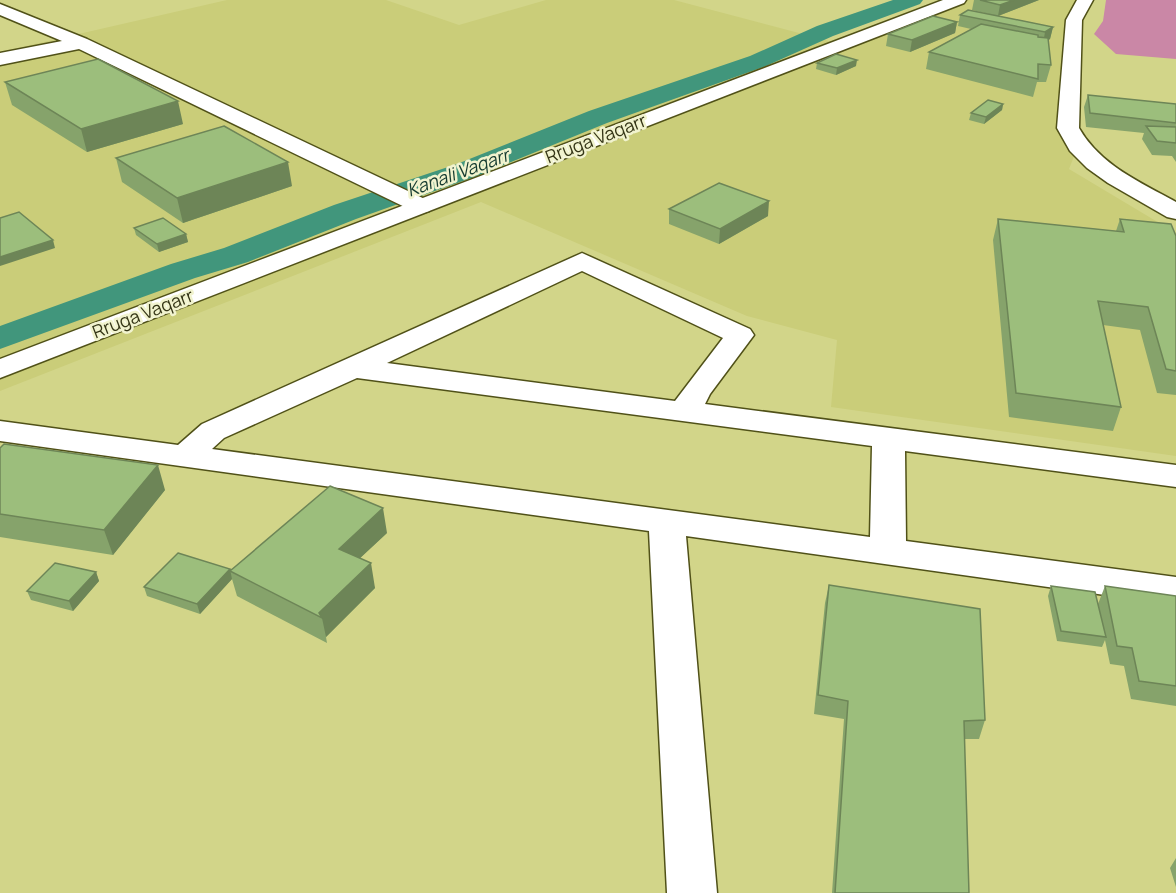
<svg xmlns="http://www.w3.org/2000/svg" width="1176" height="893" viewBox="0 0 1176 893" font-family="Manrope,sans-serif">
  <style>
    .built { fill: #cacd79 }
    .forest { fill: #ca87a6 }
    .lines { fill: none; stroke-linecap: round; stroke-linejoin: round }
    .canal { fill: #41967c; fill-rule: evenodd }
    .minor-casing { stroke: #505118; stroke-width: 3 }
    .primary-casing { stroke: #505118; stroke-width: 3 }
    .minor { fill: #fff; fill-rule: evenodd }
    .primary { fill: #fff; fill-rule: evenodd }
    .wall { fill: #86a36b }
    .shaded-wall { fill: #6d8557 }
    .building { fill: #9cbe7c; stroke: #6d8557; stroke-width: 1.5 }
    .labels { text-anchor: middle; stroke-width: 5; stroke-linejoin: round; paint-order: stroke }
    .far-street-label { font-size: 18px; fill: #353617; stroke: #f1f3ce }
    .far-water-label { font-size: 18px; font-style: italic; fill: #153b30; stroke: #f1f3ce }
  </style>
  <rect width="100%" height="100%" fill="#d2d589"/>
  <path class="built" d="M227 0H386L459 25 546 0H674L833 42 950 0H1085L1074 20 1078 146 1069 169 1176 233V456L831 407 837 340 747 316 481 202 0 391V52Z"/>
  <path class="forest" d="M1106 0H1176V59L1116 54 1094 34 1103 21Z"/>
  <g class="lines">
    <path class="canal" d="M893 0H923L920 4 833 36 766 66 607 123 477 176 356 219 248 262 195 278 0 349V326L171 264 224 248 334 205 457 164 589 111 750 56 817 26Z"/>
    <g class="minor-casing">
      <path id="minor" d="M1077 0H1093L1082 20 1079 128C1100 165 1140 182 1176 202V219L1167 217 1108 183 1087 168 1070 151 1057 128 1066 20Z
        M0 4 87 39 429 201 433 206 429 211 421 213 413 211 79 49 0 65V53L62 41 0 15Z
        M582 253 750 329 754 335 710 394 705 404 1176 465V487L905 451 906 541 1176 577V605L686 536 717 893H667L649 531 0 441V421L178 445 202 424ZM582 271 723 338 675 401 387 363ZM357 378 872 446 870 537 212 449 224 438Z"/>
    </g>
    <g class="primary-casing">
      <path id="primary" d="M943 0H966L964 3 0 378V359Z"/>
    </g>
    <use href="#minor" class="minor"/>
    <use href="#primary" class="primary"/>
  </g>
  <path class="wall" d="M974 0H1039L998 16 1053 27 1050 39 1048 40 1051 65 1046 82H1037L1033 97 926 69 929 52 971 29 958 26 960 15H993L972 10Z
    M957 22 955 33 910 52 886 46 888 34Z
    M817 63 856 66 836 75 816 69Z
    M5 82 183 124 87 152 12 105Z
    M1088 95 1176 104V162L1172 156 1152 155 1142 139 1144 133 1086 127 1084 107Z
    M1003 104 1002 110 984 124 969 120 971 113Z
    M116 158 292 186 183 223 122 182Z
    M669 209 768 216 719 244 669 224Z
    M998 219 1116 231 1120 219 1176 236V395L1157 393 1140 330 1103 325 1121 407 1113 431 1009 417 993 240Z
    M134 228 186 234 188 242 159 252 136 235Z
    M0 448 165 490 113 555 0 537Z
    M387 533 360 558 375 588 326 637 327 643 237 596 232 579 200 614 147 596 144 587 230 571Z
    M96 572 99 581 73 611 31 600 27 591Z
    M829 585 985 720 979 739H964L969 893H832L844 719 814 714 825 603Z
    M1051 586 1098 604 1105 586 1176 596V706L1131 699 1124 666 1110 664 1105 640 1102 647 1057 641 1048 596Z
    M1176 858V887L1170 868Z"/>
  <path class="shaded-wall" d="M1014 0H1039L998 16 1000 5Z
    M957 22 955 33 910 52 912 40Z
    M1053 27 1050 39 1043 44 1045 32Z
    M857 60 856 66 836 75 837 68Z
    M178 101 183 124 87 152 81 129Z
    M1003 104 1002 110 984 124 986 117Z
    M288 162 292 186 183 223 177 198Z
    M769 201 768 216 719 244 720 229Z
    M186 234 188 242 159 252 157 244Z
    M53 240 55 248 0 266V257Z
    M158 465 165 490 113 555 104 530Z
    M383 508 387 533 343 574 339 549Z
    M371 563 375 588 326 637 322 618 319 613Z
    M230 569 232 579 200 614 197 604Z
    M96 572 99 581 73 611 69 601Z"/>
  <path class="building" d="M980 0H1014L1000 5Z
    M968 10 1053 27 1045 32 960 15Z
    M933 16 957 22 912 40 888 34Z
    M981 24 1038 35V37L1048 38 1051 65 1038 64V79L929 52Z
    M836 54 857 60 837 68 817 63Z
    M98 59 178 101 81 129 5 82Z
    M1088 95 1176 104V123L1090 113Z
    M988 100 1003 104 986 117 971 113Z
    M224 126 288 162 177 198 116 158Z
    M1146 126 1176 127V143L1157 141Z
    M719 183 769 201 720 229 669 209Z
    M19 212 53 240 0 257V218Z
    M163 218 186 234 157 244 134 228Z
    M998 219 1124 232 1120 219 1171 224 1176 236V371L1166 369 1148 307 1098 301 1121 407 1016 393Z
    M4 444 158 465 104 530 0 514V448Z
    M330 486 383 508 339 549 371 563 319 613 322 618 230 571Z
    M178 553 230 569 197 604 144 587Z
    M55 563 96 572 69 601 27 591Z
    M829 585 980 609 985 720 964 721 969 893H835L848 701 818 695Z
    M1051 586 1095 592 1106 637 1061 631Z
    M1105 586 1176 596V686L1139 681 1132 648 1117 646Z"/>
  <g class="labels">
    <g class="far-street-label">
      <text transform="translate(596 139) rotate(-21)" y="6">Rruga Vaqarr</text>
      <text transform="translate(143 314) rotate(-21)" y="6">Rruga Vaqarr</text>
    </g>
    <g class="far-water-label">
      <text transform="translate(458 173) rotate(-20)" y="6">Kanali Vaqarr</text>
    </g>
  </g>
</svg>
